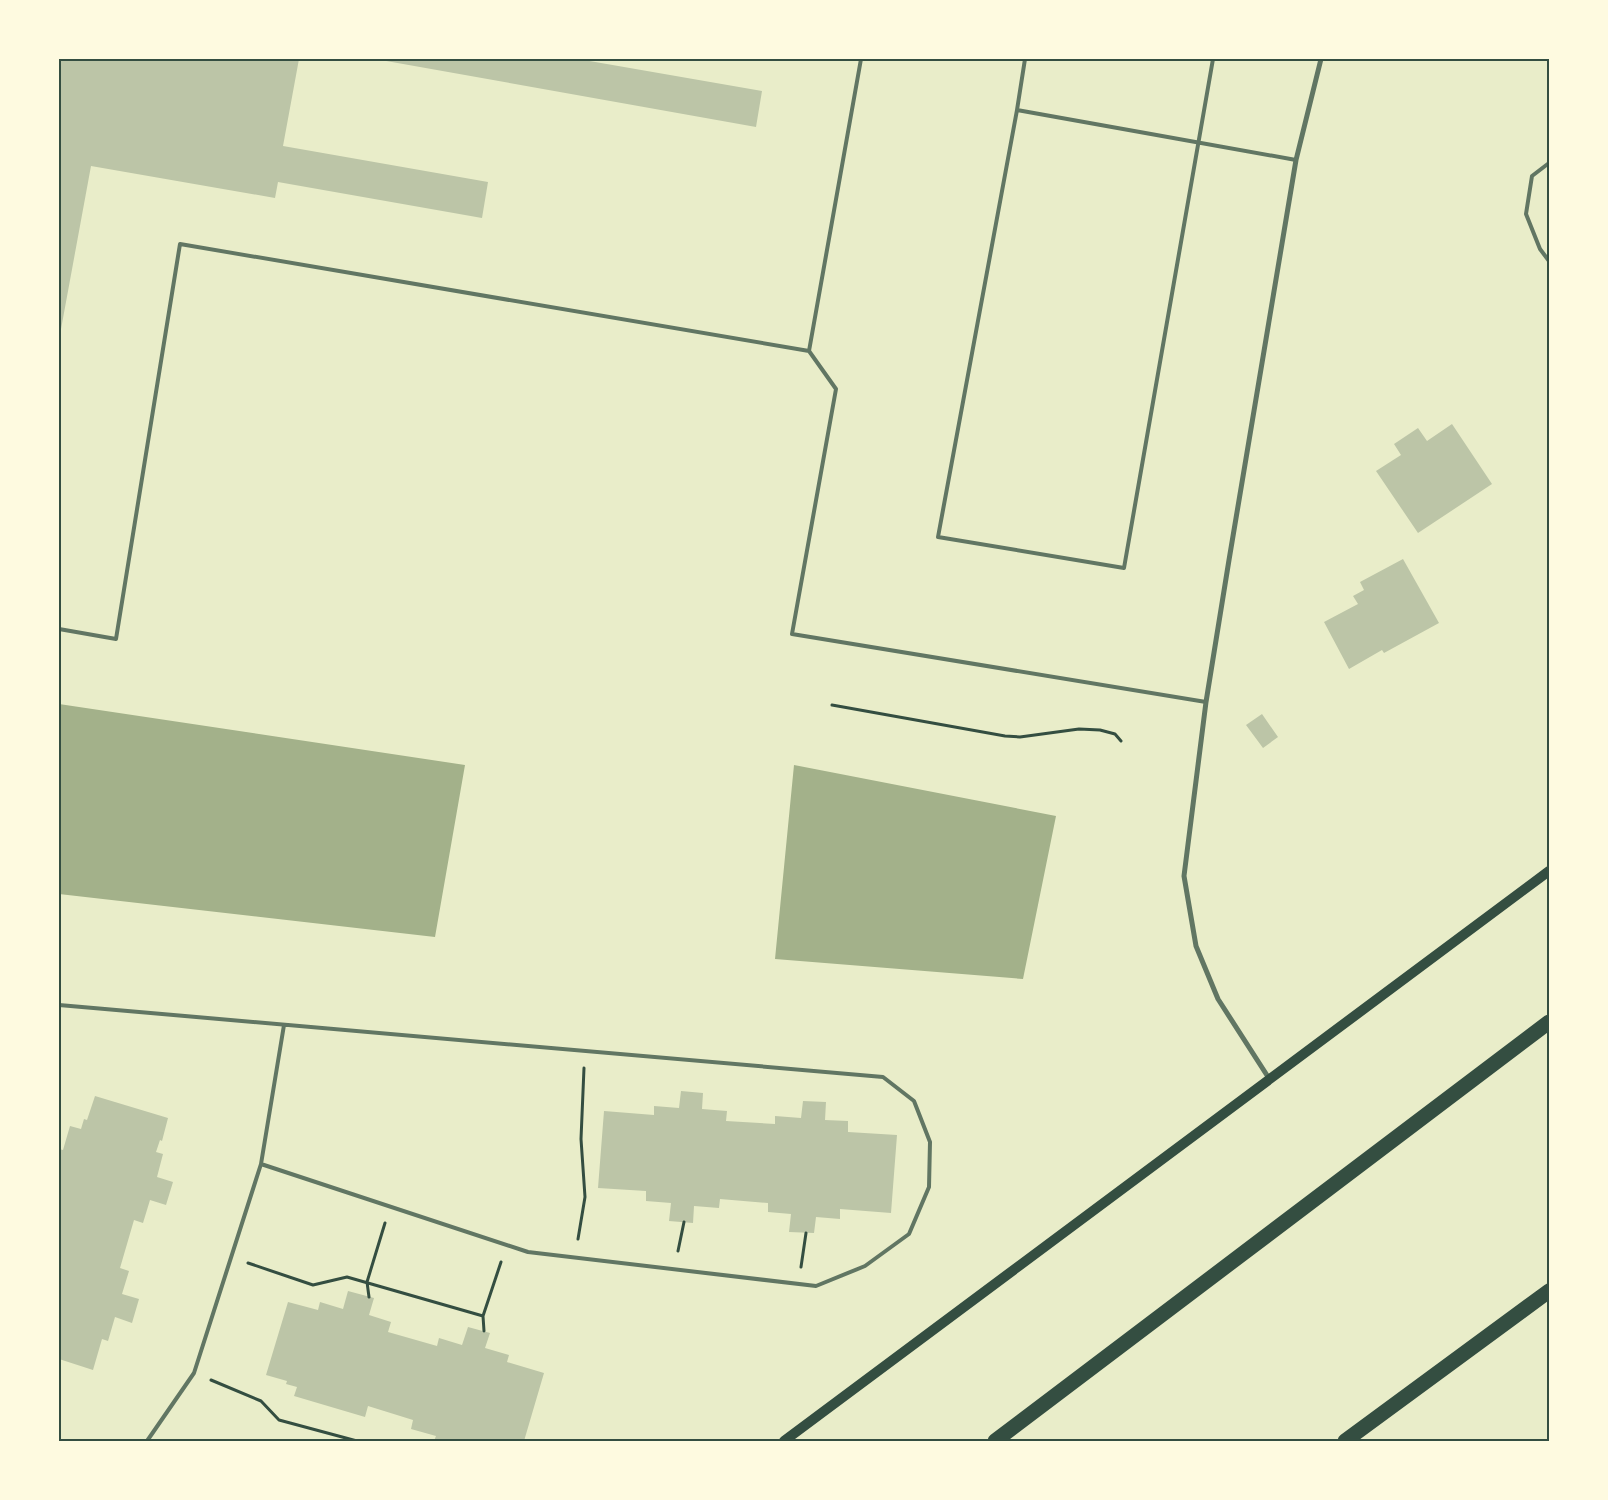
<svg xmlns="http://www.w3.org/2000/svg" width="1608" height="1500" viewBox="0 0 1608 1500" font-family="Rubik,sans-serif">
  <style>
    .water { fill: #a3b18a }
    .building { fill: #bcc5a7 }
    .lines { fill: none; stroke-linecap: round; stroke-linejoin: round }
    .path { stroke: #344e41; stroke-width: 3 }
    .service { stroke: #617663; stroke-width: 4 }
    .minor { stroke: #617663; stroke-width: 5 }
    .secondary { stroke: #344e41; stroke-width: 10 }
    .motorway { stroke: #344e41; stroke-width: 15 }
    .neatline { fill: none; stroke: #344e41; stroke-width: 2 }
  </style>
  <rect width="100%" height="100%" fill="#e9edc9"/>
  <path class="water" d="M59 704 465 765 435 937 59 894Z
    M794 765 1056 816 1023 979 775 959Z"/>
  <path class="building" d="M59 59H299L283 146 488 182 482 218 278 182 275 198 91 166 59 340Z
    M375 59H578L762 91 756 127Z
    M1452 424 1492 484 1418 533 1376 471 1401 455 1394 444 1418 428 1427 441Z
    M1403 559 1439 623 1384 653 1382 650 1349 669 1324 622 1358 604 1353 596 1364 590 1360 582Z
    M1262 714 1278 737 1263 748 1246 725Z
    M681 1091 703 1093 702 1109 727 1111 726 1121 775 1124V1116L801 1118 803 1101 826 1102 825 1120 848 1121V1132L897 1135 891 1213 840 1209V1219L816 1217 814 1233 789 1232 791 1214 768 1212V1203L720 1199 719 1208 694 1206 693 1223 669 1221 671 1203 646 1201V1191L598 1188 604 1111 654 1115V1106L679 1108Z
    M95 1096 168 1118 162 1141 160 1140 156 1152 163 1154 157 1177 173 1182 166 1205 150 1200 143 1223 134 1220 120 1268 129 1271 122 1294 139 1299 132 1323 115 1317 108 1341 102 1339 93 1370 59 1359V1203L60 1199 59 1198V1149L63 1150 70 1126 81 1129 84 1119 87 1120Z
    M348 1291 374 1298 369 1315 391 1322 388 1332 437 1346 439 1338 462 1345 468 1327 490 1333 485 1348 509 1355 507 1362 544 1373 524 1441H490L485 1440 484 1441H434L436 1436 411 1429 413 1420 368 1406 365 1417 294 1396 297 1387 286 1384 287 1381 266 1375 288 1302 318 1310 320 1302 343 1309Z"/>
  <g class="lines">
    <path class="path" d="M832 705 1005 736 1020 737 1079 729 1100 730 1115 734 1121 741
      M578 1239 585 1197 581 1139 584 1068
      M678 1251 684 1222
      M248 1263 313 1285 347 1277 483 1316
      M801 1267 806 1233
      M369 1297 367 1282 385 1223
      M484 1331 483 1316 501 1262
      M211 1380 261 1401 279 1420 357 1441"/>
    <path class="service" d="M861 59 809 351 836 389 792 634 1206 702
      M1213 59 1191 185 1124 568 938 537 1017 110C1110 127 1203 143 1296 160
      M1017 110 1025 59
      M1549 163 1532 176 1526 214 1540 249 1549 261
      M59 629 116 639 180 244 809 351
      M59 1005 883 1077 914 1101 930 1142 929 1187 909 1234 865 1266 816 1286 528 1252 261 1164 194 1373 147 1441
      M261 1164 284 1025"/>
    <path class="minor" d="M1270 1080 1218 999 1196 946 1184 876 1206 702 1229 560 1296 160 1321 59"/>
    <path class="secondary" d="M784 1441 1549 871"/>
    <path class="motorway" d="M995 1441 1549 1022
      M1345 1441 1549 1291"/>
  </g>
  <rect width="1608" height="1500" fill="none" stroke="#fefae0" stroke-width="120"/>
  <rect x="60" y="60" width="1488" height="1380" class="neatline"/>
</svg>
